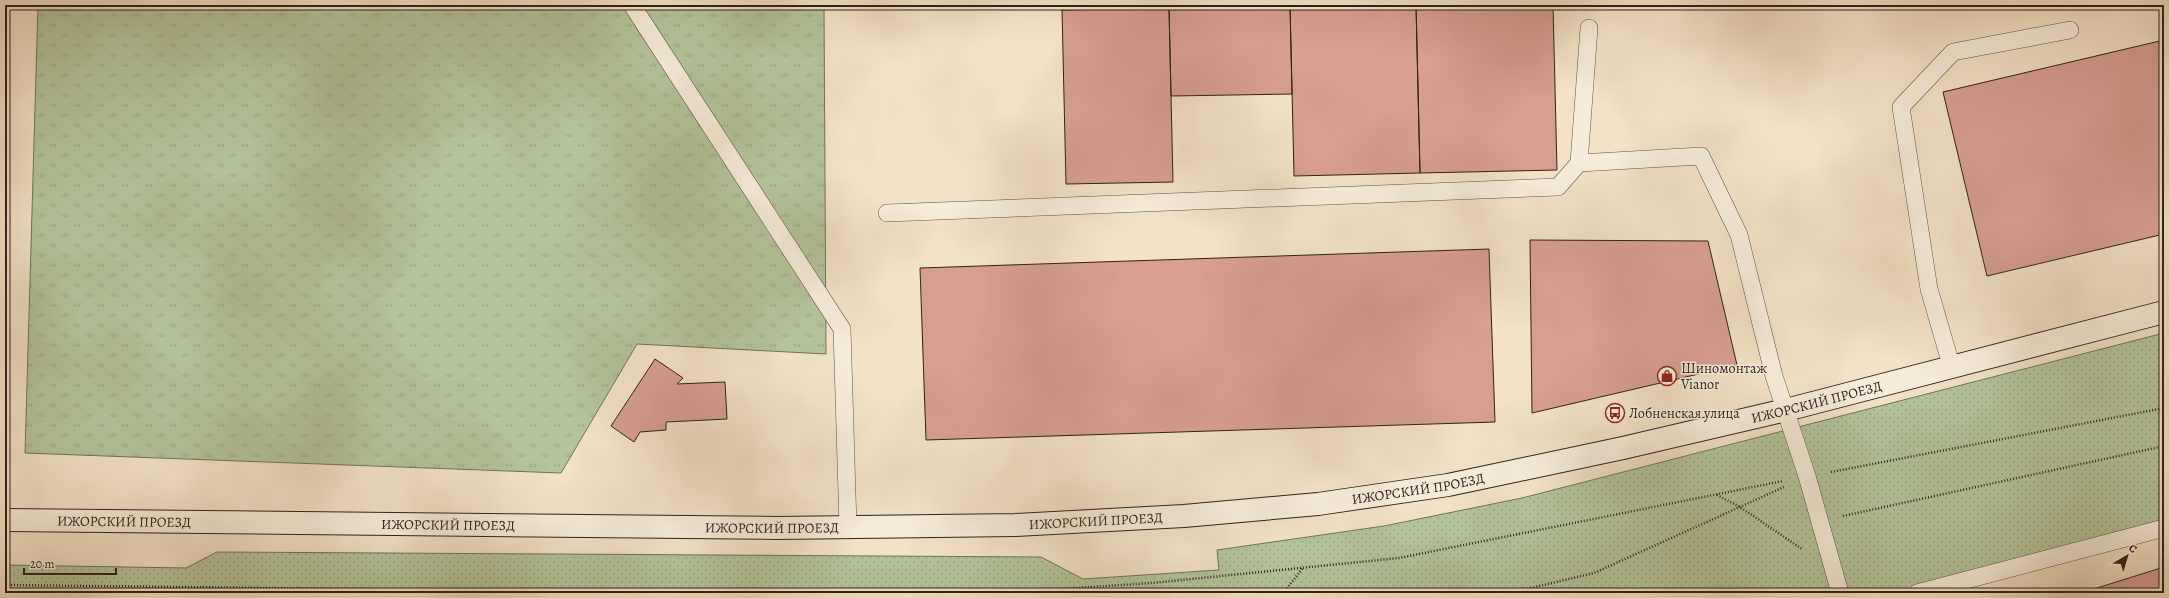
<svg xmlns="http://www.w3.org/2000/svg" width="2169" height="598" viewBox="0 0 2169 598" font-family="Alegreya,serif">
  <style>
    .grass { fill: url(#grass-tufts); stroke: #70735a }
    .park { fill: url(#park-dots); stroke: #70735a }
    .building { fill: #d79e91; stroke: #2d221b }
    .lines { fill: none; stroke-linecap: round; stroke-linejoin: round }
    .lane-casing { stroke: #5e5246; stroke-width: 18 }
    .secondary-casing { stroke: #2d221b; stroke-width: 24 }
    .path { stroke: #2d221b; stroke-width: 2.5; stroke-dasharray: 1 2; stroke-linecap: butt }
    .lane { stroke: #f7ecda; stroke-width: 17 }
    .secondary { stroke: #f7ecda; stroke-width: 22 }
    .labels { text-anchor: middle; stroke-width: 3; stroke-linejoin: round; paint-order: stroke }
    .poi-label { font-size: 14px; fill: #2d221b; stroke: #f7ecda; text-anchor: start }
    .street-label { font-size: 14px; fill: #2d221b; stroke: #f7ecda }
  </style>
  <defs>
    <pattern id="grass-tufts" width="24" height="20" patternUnits="userSpaceOnUse"><rect width="24" height="20" fill="#b4c49a"/><path d="M3 7l-1-3M5 7V3M7 7l1-3M15 17l-1-3M17 17v-4M19 17l1-3" fill="none" stroke="#9ba884"/></pattern>
    <pattern id="park-dots" width="8" height="8" patternUnits="userSpaceOnUse"><rect width="8" height="8" fill="#b4c49a"/><path d="M2 2h.1M6 6h.1" fill="none" stroke="#9ba884" stroke-width="1.8" stroke-linecap="round"/></pattern>
  </defs>
  <rect width="100%" height="100%" fill="#f3e2c6"/>
  <filter id="stains"><feTurbulence type="fractalNoise" baseFrequency=".005" numOctaves="4"/><feColorMatrix values="0 0 0 0 .2 0 0 0 0 .09 0 0 0 0 .02 0 0 0 .5 -.17"/></filter>
  <radialGradient id="worn" r=".72"><stop offset=".6" stop-color="#630" stop-opacity="0"/><stop offset="1" stop-color="#630" stop-opacity=".3"/></radialGradient>
  <path class="grass" d="M38 5H824L826 354 637 344 561 473 25 453Z"/>
  <path class="park" d="M2164 333V521L1901 593H5V565L186 568 217 552 1041 557 1083 579 1219 570 1217 550 1384 526 1522 498Z"/>
  <path class="building" d="M1290 5H1416L1420 173 1294 176Z
    M1290 5 1292 94 1171 96 1169 8Z
    M1416 5H1553L1557 170 1420 173Z
    M1169 8 1173 182 1066 184 1062 10Z
    M2164 40V234L1987 276 1943 92Z
    M1530 240 1708 241 1737 365 1532 413Z
    M1489 249 1495 422 926 440 920 268Z
    M655 359 683 378 677 384 725 382 727 419 666 422V430L640 432 634 442 611 426Z
    M2164 567V593H2081Z"/>
  <g class="lines">
    <g class="lane-casing">
      <path id="lane" d="M632 5 842 329 848 527
        M1589 28 1579 163 1701 156 1739 235 1774 376 1807 476 1840 593
        M887 213 1558 187 1579 163
        M1952 368 1929 289 1901 107 1953 52 2070 30
        M1917 593 2164 528"/>
    </g>
    <g class="secondary-casing">
      <g id="secondary">
        <path id="s1" d="M5 520 777 528 1015 525 1184 516 1318 504 1448 485 1623 448 1786 410 2164 312"/>
      </g>
    </g>
    <path class="path" d="M1831 472 2164 408
      M1717 495 1740 507 1802 549
      M1843 516 2164 446
      M5 585 711 593
      M257 588V593
      M998 593 1152 583 1399 558 1783 481
      M1283 593 1303 568
      M1510 593 1594 573 1784 487"/>
    <use href="#lane" class="lane"/>
    <use href="#secondary" class="secondary"/>
  </g>
  <defs>
    <g id="shop-ring" transform="scale(1)"><circle r="9.5" fill="#f7ecda" stroke="#8f2418" stroke-width="1.5"/><path d="M-5-2.5h2.3a2.7 3.5 0 0 1 5.4 0H5L5.5 6h-11ZM-1.5-2.5h3a1.5 2.3 0 0 0-3 0Z" fill="#8f2418"/></g>
    <g id="bus-ring" transform="scale(1)"><circle r="9.5" fill="#f7ecda" stroke="#8f2418" stroke-width="1.5"/><path d="M-5-6H5V4H4V6H2V4H-2V6H-4V4H-5ZM-3.5-4V0h7V-4ZM-3.5 1.2v1.5H-2V1.2ZM2 1.2v1.5H3.5V1.2Z" fill="#8f2418"/></g>
  </defs>
  <g fill-rule="evenodd">
    <use href="#shop-ring" x="1667" y="376"/>
    <use href="#bus-ring" x="1615" y="413"/>
  </g>
  <g class="labels">
    <g class="poi-label">
      <text x="1681" y="373">Шиномонтаж<tspan x="1681" dy="16">Vianor</tspan></text>
      <text x="1629" y="418">Лобненская улица</text>
    </g>
    <g class="street-label">
      <text dy="5" stroke="none"><textPath href="#s1" startOffset="1823">ИЖОРСКИЙ ПРОЕЗД</textPath></text>
      <text dy="5" stroke="none"><textPath href="#s1" startOffset="1415">ИЖОРСКИЙ ПРОЕЗД</textPath></text>
      <text dy="5" stroke="none"><textPath href="#s1" startOffset="119">ИЖОРСКИЙ ПРОЕЗД</textPath></text>
      <text dy="5" stroke="none"><textPath href="#s1" startOffset="1091">ИЖОРСКИЙ ПРОЕЗД</textPath></text>
      <text dy="5" stroke="none"><textPath href="#s1" startOffset="443">ИЖОРСКИЙ ПРОЕЗД</textPath></text>
      <text dy="5" stroke="none"><textPath href="#s1" startOffset="767">ИЖОРСКИЙ ПРОЕЗД</textPath></text>
    </g>
  </g>
  <rect width="2169" height="598" fill="none" stroke="#f3e2c6" stroke-width="20"/>
  <rect x="6" y="6" width="2157" height="586" fill="none" stroke="#2d221b" stroke-width="2"/>
  <rect x="10" y="10" width="2149" height="578" fill="none" stroke="#2d221b"/>
  <g transform="translate(2127 556) rotate(38)" stroke="#f7ecda" stroke-width="3" paint-order="stroke">
  <path d="M0-3L7 15L0 10L-7 15Z" fill="#2d221b"/>
  <text y="-6" font-size="11" font-weight="bold" text-anchor="middle" fill="#2d221b">С</text>
  </g>
  <path d="M24 568v6h92v-6" fill="none" stroke="#2d221b" stroke-width="2"/>
  <text x="30" y="568" font-size="12" fill="#2d221b" stroke="#f7ecda" stroke-width="3" paint-order="stroke">20 m</text>
  <rect width="100%" height="100%" filter="url(#stains)"/>
  <rect width="100%" height="100%" fill="url(#worn)"/>
</svg>
